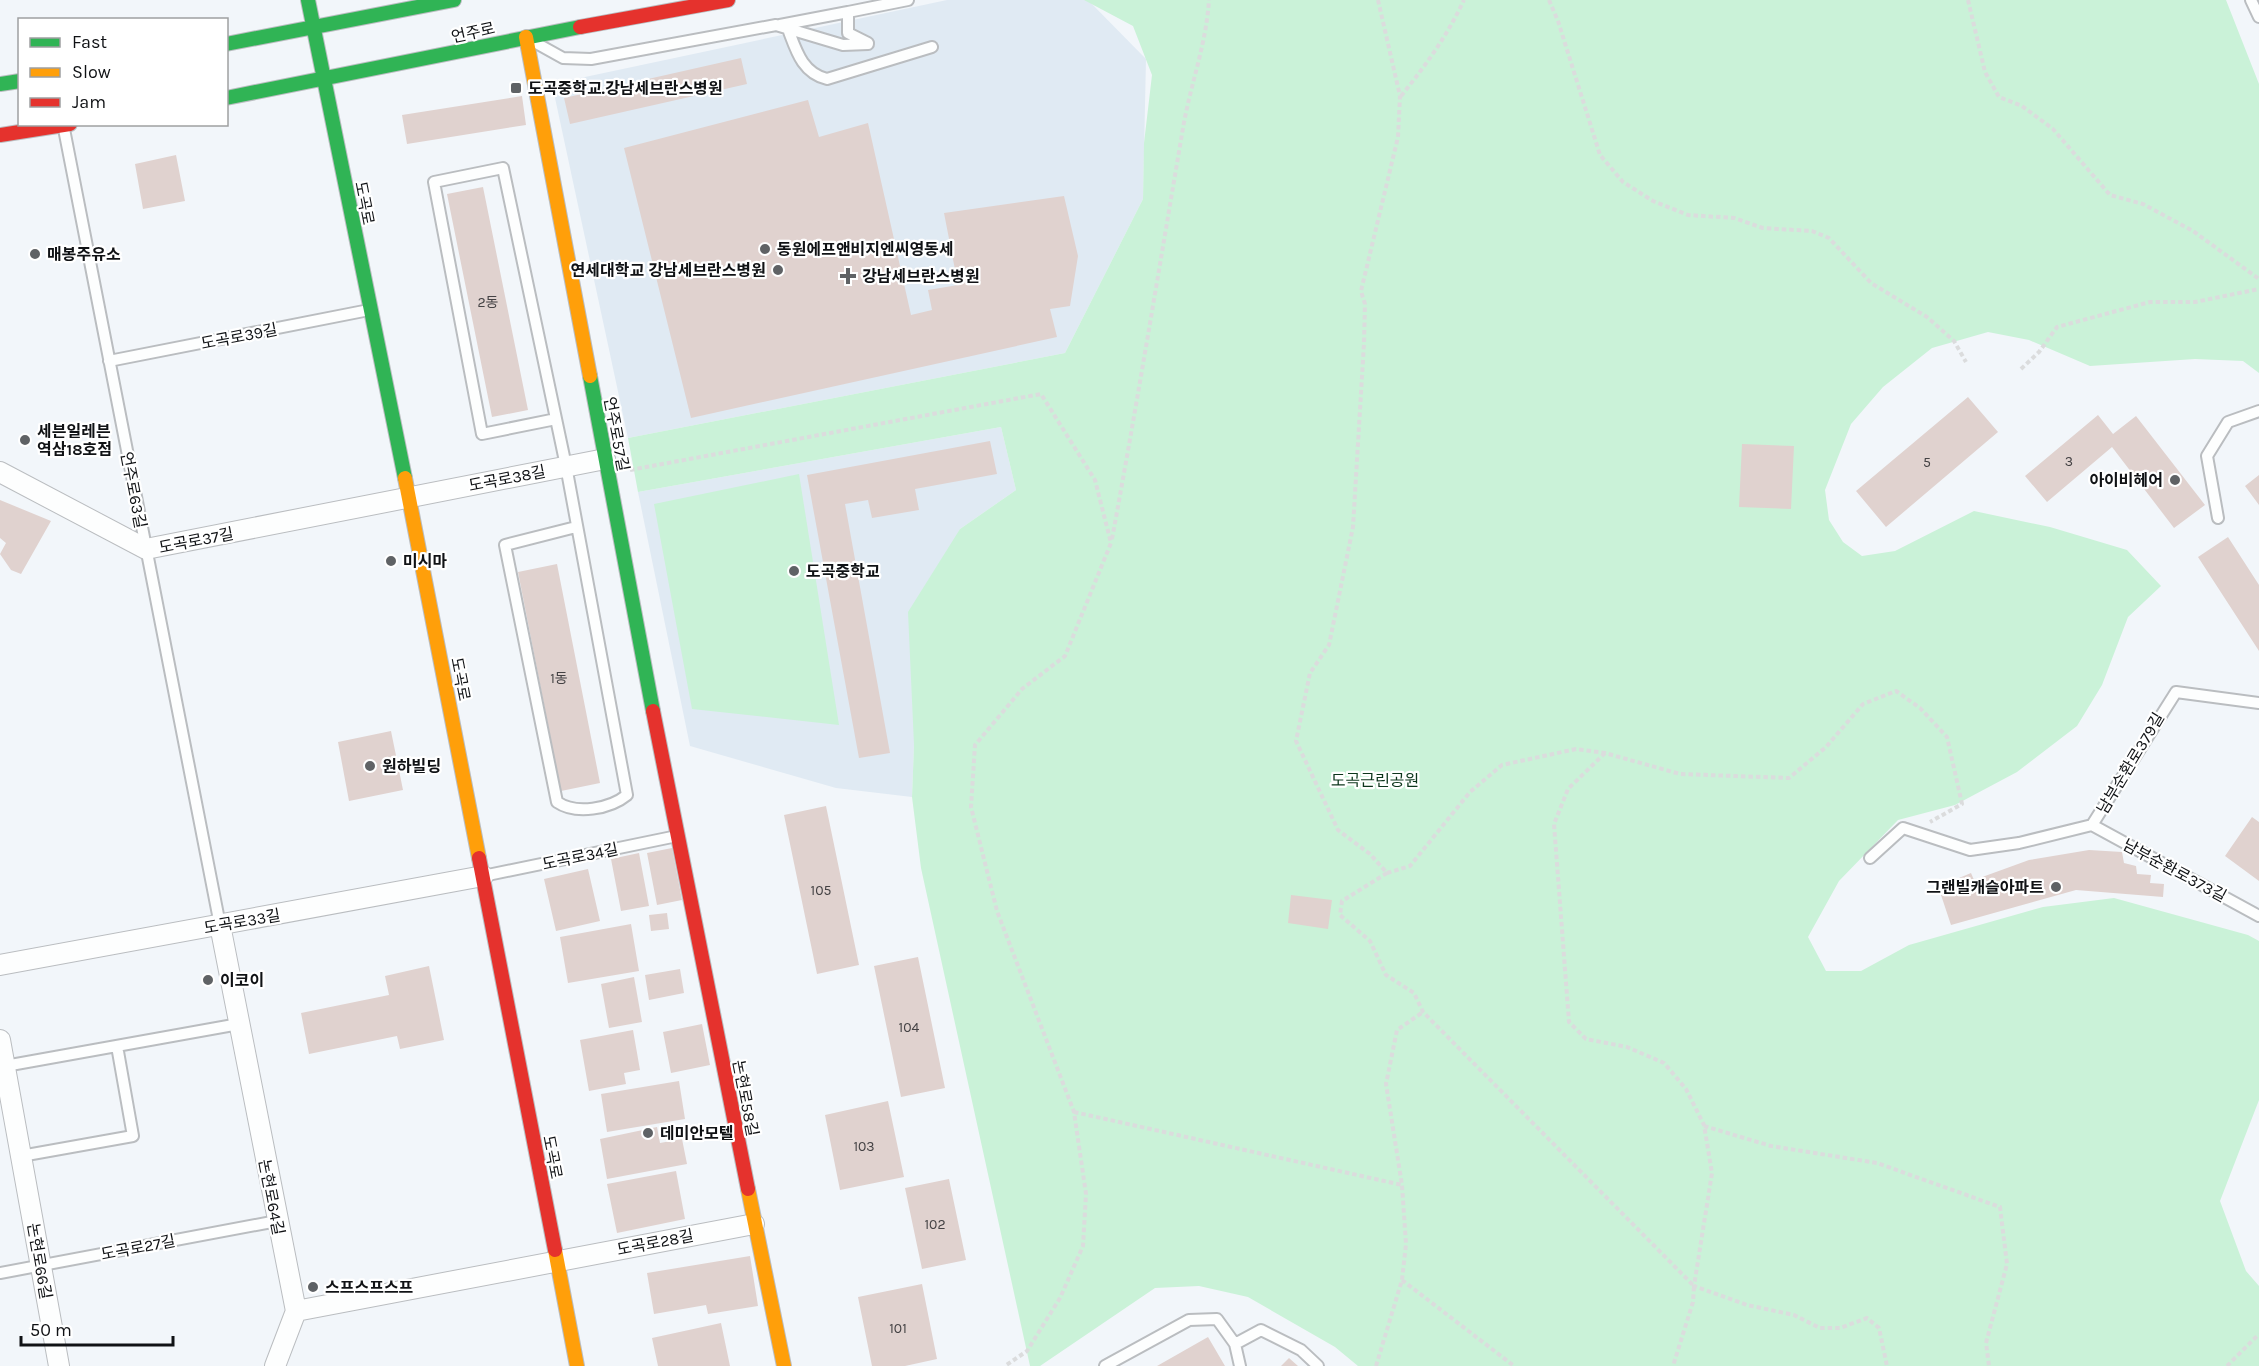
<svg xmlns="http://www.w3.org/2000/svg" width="2259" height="1366" viewBox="0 0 2259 1366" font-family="Karla,'Noto Sans KR',sans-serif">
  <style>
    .built { fill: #e0eaf3 }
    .green { fill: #caf2d8 }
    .building { fill: #e0d2cf }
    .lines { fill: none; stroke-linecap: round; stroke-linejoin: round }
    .lane-casing { stroke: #babdc0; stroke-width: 14 }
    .street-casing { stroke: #babdc0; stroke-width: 22 }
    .fast-casing { stroke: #babdc0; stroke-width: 16 }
    .slow-casing { stroke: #babdc0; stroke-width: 16 }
    .jam-casing { stroke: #babdc0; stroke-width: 16 }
    .path { stroke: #dbdcdd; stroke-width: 4; stroke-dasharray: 4.5 3; stroke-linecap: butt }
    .lane { stroke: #fdfefe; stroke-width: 10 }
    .street { stroke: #fdfefe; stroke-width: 20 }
    .fast { stroke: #30b455; stroke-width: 14 }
    .slow { stroke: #ff9f0a; stroke-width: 14 }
    .jam { stroke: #e5322d; stroke-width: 14 }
    .poi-dot { fill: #5f6265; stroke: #fff; stroke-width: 2 }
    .labels { text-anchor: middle; stroke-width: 4.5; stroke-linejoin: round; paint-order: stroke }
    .number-label { font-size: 14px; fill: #444244 }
    .street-label { font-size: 16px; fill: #101215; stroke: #fff }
    .poi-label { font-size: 16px; font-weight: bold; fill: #101215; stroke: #fff; text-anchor: start }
    .park-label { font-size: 16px; fill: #0c351b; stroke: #fff }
  </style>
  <rect width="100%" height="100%" fill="#f2f6fa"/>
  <path class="built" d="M947 0H1088L1146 59 1143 199 1065 353 628 438 552 84Z
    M1001 427 1016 490 960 529 914 745 912 797 836 788 690 746 638 492Z"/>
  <path class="green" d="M1084 0H2226L2259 84V373L2243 361 2195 359 2090 366 2029 340 1988 332 1932 348 1883 387 1851 424 1825 490 1829 520 1843 542 1862 556 1895 551 1974 511 2050 527 2127 550 2161 586 2128 617 2102 685 2077 726 2017 772 1955 805 1898 820 1839 881 1808 937 1826 971H1861L1909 945 2043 907 2114 898 2248 935 2259 941V1100L2220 1201 2246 1271 2259 1286V1366H1358L1335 1347 1248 1297 1199 1286 1155 1288 1040 1366H1030L921 868 912 797 914 745 908 612 960 529 1016 490 1001 427 638 492 628 438 1065 353 1143 199 1144 143 1152 75 1133 26Z
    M799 474 839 725 692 709 654 504Z"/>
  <path class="building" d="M741 58 747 84 570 124 564 98Z
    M522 96 526 125 407 144 402 115Z
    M808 100 819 137 868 123 911 315 932 310 928 290 958 285 944 213 1064 196 1078 256 1070 306 1050 309 1057 337 691 418 624 148Z
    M176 155 185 201 143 209 135 164Z
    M483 187 528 410 492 417 447 194Z
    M1968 397 1998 432 1886 527 1856 491Z
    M2098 415 2113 434 2136 416 2205 505 2174 528 2112 447 2047 502 2025 476Z
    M990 441 997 474 915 489 919 510 872 518 868 500 845 504 890 753 859 758 807 475Z
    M1742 444 1794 446 1791 509 1739 507Z
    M2259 475V505L2245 486Z
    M0 500 51 521 21 574 11 570 0 554 6 543 0 538Z
    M2228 537 2259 585V651L2198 557Z
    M557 564 600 783 561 791 518 572Z
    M391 731 403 790 349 801 338 742Z
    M826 806 859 965 817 974 784 815Z
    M2252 817 2259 822V881L2225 856Z
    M672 848 682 900 657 905 647 853Z
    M2089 850 2122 852 2124 863 2136 866 2137 874 2151 875 2150 883 2164 884 2163 897 2076 890 1951 925 1941 895 1950 891 1947 883 1971 873 1974 880 2029 860Z
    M639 853 649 906 621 911 611 859Z
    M588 869 600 921 556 931 544 879Z
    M1291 895 1332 900 1328 929 1288 923Z
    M667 913 669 929 651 931 649 915Z
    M631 924 639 971 568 983 560 937Z
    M918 957 945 1088 901 1097 874 966Z
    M429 966 444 1040 400 1049 397 1036 309 1054 301 1013 389 995 385 976Z
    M680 969 684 993 649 1000 645 975Z
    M634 977 642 1022 609 1028 601 984Z
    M702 1024 710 1065 671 1073 663 1032Z
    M633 1030 640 1070 624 1073 626 1084 589 1091 580 1040Z
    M679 1081 685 1119 607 1132 601 1094Z
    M888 1101 904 1177 840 1190 825 1115Z
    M657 1127 660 1143 682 1139 687 1164 607 1179 600 1139Z
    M676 1171 685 1219 617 1233 607 1184Z
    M949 1179 966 1260 922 1269 905 1188Z
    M750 1256 758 1306 708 1314 706 1305 654 1314 647 1273Z
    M922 1284 937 1359 905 1366H872L858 1297Z
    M721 1323 730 1366H658L652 1338Z
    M1208 1337 1225 1366H1157Z
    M1289 1358 1298 1366H1281Z"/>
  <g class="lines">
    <g class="lane-casing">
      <path id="lane" d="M2251 0 2259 17
        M780 25 848 12
        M788 29C796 50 802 73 827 79L932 47
        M536 43 563 58 591 59 776 25 843 45 868 44
        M868 43 848 33V12L908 0
        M64 129 220 925
        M109 361 369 310
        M556 419 482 434 434 182 503 168 566 466 627 795C610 809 576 815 557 802L505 545 576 527
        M2218 518 2207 456 2228 422 2259 411
        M2092 825 2259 916
        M1870 858 1903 828 1970 850 2019 843 2092 825 2176 692 2259 703
        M483 876 677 836
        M5 1066 239 1024
        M21 1156 133 1136 117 1046
        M0 1273 277 1221
        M1235 1344 1261 1330 1301 1350 1318 1366
        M1105 1366 1189 1320 1217 1319 1235 1344 1240 1366"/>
    </g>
    <g class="street-casing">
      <path id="street" d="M0 472 146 549 605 459
        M220 925 296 1311 275 1366
        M0 965 483 876
        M0 1040 59 1366
        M296 1311 754 1224"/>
    </g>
    <g class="fast-casing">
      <path id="fast" d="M308 0 405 478
        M226 44 454 0
        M0 84 20 81
        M226 98 580 27
        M590 376 653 711"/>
    </g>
    <g class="slow-casing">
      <path id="slow" d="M526 37 590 376
        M405 478 479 858
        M748 1189 784 1366
        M555 1250 577 1366"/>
    </g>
    <g class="jam-casing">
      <path id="jam" d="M580 27 728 0
        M0 135 70 124
        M653 711 748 1189
        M479 858 555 1250"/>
    </g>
    <path class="path" d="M1378 0 1400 96 1398 137 1361 291 1365 304 1364 343 1353 527 1329 645 1310 673 1296 741 1338 830 1370 854 1387 873 1342 901 1340 915 1370 941 1386 975 1414 993 1423 1012 1694 1286 1693 1302 1673 1366
      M1549 0 1558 21 1600 155 1623 182 1653 201 1688 215 1734 218 1763 228 1812 231 1829 238 1871 283 1927 317 1954 341 1966 362
      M1968 0 1985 72 1999 97 2022 106 2053 129 2110 195 2143 204 2193 231 2259 279
      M1401 96C1426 65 1447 36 1464 0
      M2021 369 2039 352 2057 327 2150 302H2195L2259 289
      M630 470 1041 394 1095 480 1111 543 1065 656 1022 689 975 745 971 807 997 911 1074 1112 1086 1194 1083 1246 1060 1298 1027 1351 1005 1366
      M1112 539C1137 404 1159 269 1182 134 1189 88 1206 47 1209 0
      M1605 753 1568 789 1554 824 1569 1022 1586 1039 1627 1047 1664 1063 1686 1089 1704 1125 1712 1173 1694 1286 1747 1305 1794 1315 1820 1328H1840L1867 1318 1879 1328 1887 1366
      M1387 873 1410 866 1470 792 1502 765 1576 749 1605 753 1680 774 1789 778 1826 747 1863 704 1896 691 1920 708 1947 737 1962 804 1930 822
      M1074 1112 1402 1185
      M1704 1126 1771 1146 1877 1163 2000 1207 2007 1264 1986 1343 1989 1366
      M1402 1280 1514 1366
      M1376 1366 1402 1280 1406 1244 1402 1185 1386 1084 1397 1030 1423 1012
      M2227 1366 2259 1334"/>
    <use href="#lane" class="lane"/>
    <use href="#street" class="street"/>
    <use href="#fast" class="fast"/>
    <use href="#slow" class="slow"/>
    <use href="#jam" class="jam"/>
  </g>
  <g class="poi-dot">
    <rect x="510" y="82" width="12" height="12" rx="3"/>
    <circle cx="765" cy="249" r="6"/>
    <circle cx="35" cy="254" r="6"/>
    <circle cx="778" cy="270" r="6"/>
    <path d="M845 267h6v6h6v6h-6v6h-6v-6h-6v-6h6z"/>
    <circle cx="25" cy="440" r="6"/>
    <circle cx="2175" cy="480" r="6"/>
    <circle cx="391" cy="561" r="6"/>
    <circle cx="794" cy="571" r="6"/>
    <circle cx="370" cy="766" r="6"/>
    <circle cx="2056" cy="887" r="6"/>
    <circle cx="208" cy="980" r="6"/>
    <circle cx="648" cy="1133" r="6"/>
    <circle cx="313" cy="1287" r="6"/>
  </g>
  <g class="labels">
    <g class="number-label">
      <text x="488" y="307">2동</text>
      <text x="2069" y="466">3</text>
      <text x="1927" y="467">5</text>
      <text x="559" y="683">1동</text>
      <text x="821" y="895">105</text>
      <text x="909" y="1032">104</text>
      <text x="864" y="1151">103</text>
      <text x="935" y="1229">102</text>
      <text x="898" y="1333">101</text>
    </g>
    <g class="street-label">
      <text transform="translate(473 32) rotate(-13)" y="6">언주로</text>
      <text transform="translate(365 203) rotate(79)" y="6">도곡로</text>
      <text transform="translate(239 336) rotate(-11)" y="6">도곡로39길</text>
      <text transform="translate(617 434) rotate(79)" y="6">언주로57길</text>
      <text transform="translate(507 478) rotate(-11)" y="6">도곡로38길</text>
      <text transform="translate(134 490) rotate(79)" y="6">언주로63길</text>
      <text transform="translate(196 540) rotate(-11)" y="6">도곡로37길</text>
      <text transform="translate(461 679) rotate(79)" y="6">도곡로</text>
      <text transform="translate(2130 763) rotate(-59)" y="6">남부순환로379길</text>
      <text transform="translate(580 856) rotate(-12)" y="6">도곡로34길</text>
      <text transform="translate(2175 870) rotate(28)" y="6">남부순환로373길</text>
      <text transform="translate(242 921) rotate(-10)" y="6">도곡로33길</text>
      <text transform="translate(746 1098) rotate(79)" y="6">논현로58길</text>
      <text transform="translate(553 1157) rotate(79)" y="6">도곡로</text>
      <text transform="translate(272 1197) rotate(79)" y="6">논현로64길</text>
      <text transform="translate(655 1242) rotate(-11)" y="6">도곡로28길</text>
      <text transform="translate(138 1247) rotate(-11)" y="6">도곡로27길</text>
      <text transform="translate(40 1261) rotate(80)" y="6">논현로66길</text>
    </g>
    <g class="poi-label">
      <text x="528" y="94">도곡중학교.강남세브란스병원</text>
      <text x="777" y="255">동원에프앤비지엔씨영동세</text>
      <text x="47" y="260">매봉주유소</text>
      <text x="766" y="276" text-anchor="end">연세대학교 강남세브란스병원</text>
      <text x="862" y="282">강남세브란스병원</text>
      <text x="37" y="437">세븐일레븐<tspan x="37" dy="18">역삼18호점</tspan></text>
      <text x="2163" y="486" text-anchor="end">아이비헤어</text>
      <text x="403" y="567">미시마</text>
      <text x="806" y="577">도곡중학교</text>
      <text x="382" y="772">원하빌딩</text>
      <text x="2044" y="893" text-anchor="end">그랜빌캐슬아파트</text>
      <text x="220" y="986">이코이</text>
      <text x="660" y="1139">데미안모텔</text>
      <text x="325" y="1293">스프스프스프</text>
    </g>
    <g class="park-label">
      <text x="1375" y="786">도곡근린공원</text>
    </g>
  </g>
  <rect x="18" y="18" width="210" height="108" fill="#ffffff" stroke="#9fa0a1" stroke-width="1.5"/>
  <rect x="30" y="38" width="30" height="9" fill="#30b455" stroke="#9fa0a1" stroke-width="1.5"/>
  <text x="72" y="48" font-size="18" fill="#101215">Fast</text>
  <rect x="30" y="68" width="30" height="9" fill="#ff9f0a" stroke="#9fa0a1" stroke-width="1.5"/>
  <text x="72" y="78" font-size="18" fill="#101215">Slow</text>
  <rect x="30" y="98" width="30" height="9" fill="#e5322d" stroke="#9fa0a1" stroke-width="1.5"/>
  <text x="72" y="108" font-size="18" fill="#101215">Jam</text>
  <path d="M21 1336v9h152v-9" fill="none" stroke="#101215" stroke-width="3"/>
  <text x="30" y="1336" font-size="18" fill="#101215" stroke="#ffffff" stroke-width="4.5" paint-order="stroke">50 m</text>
</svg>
